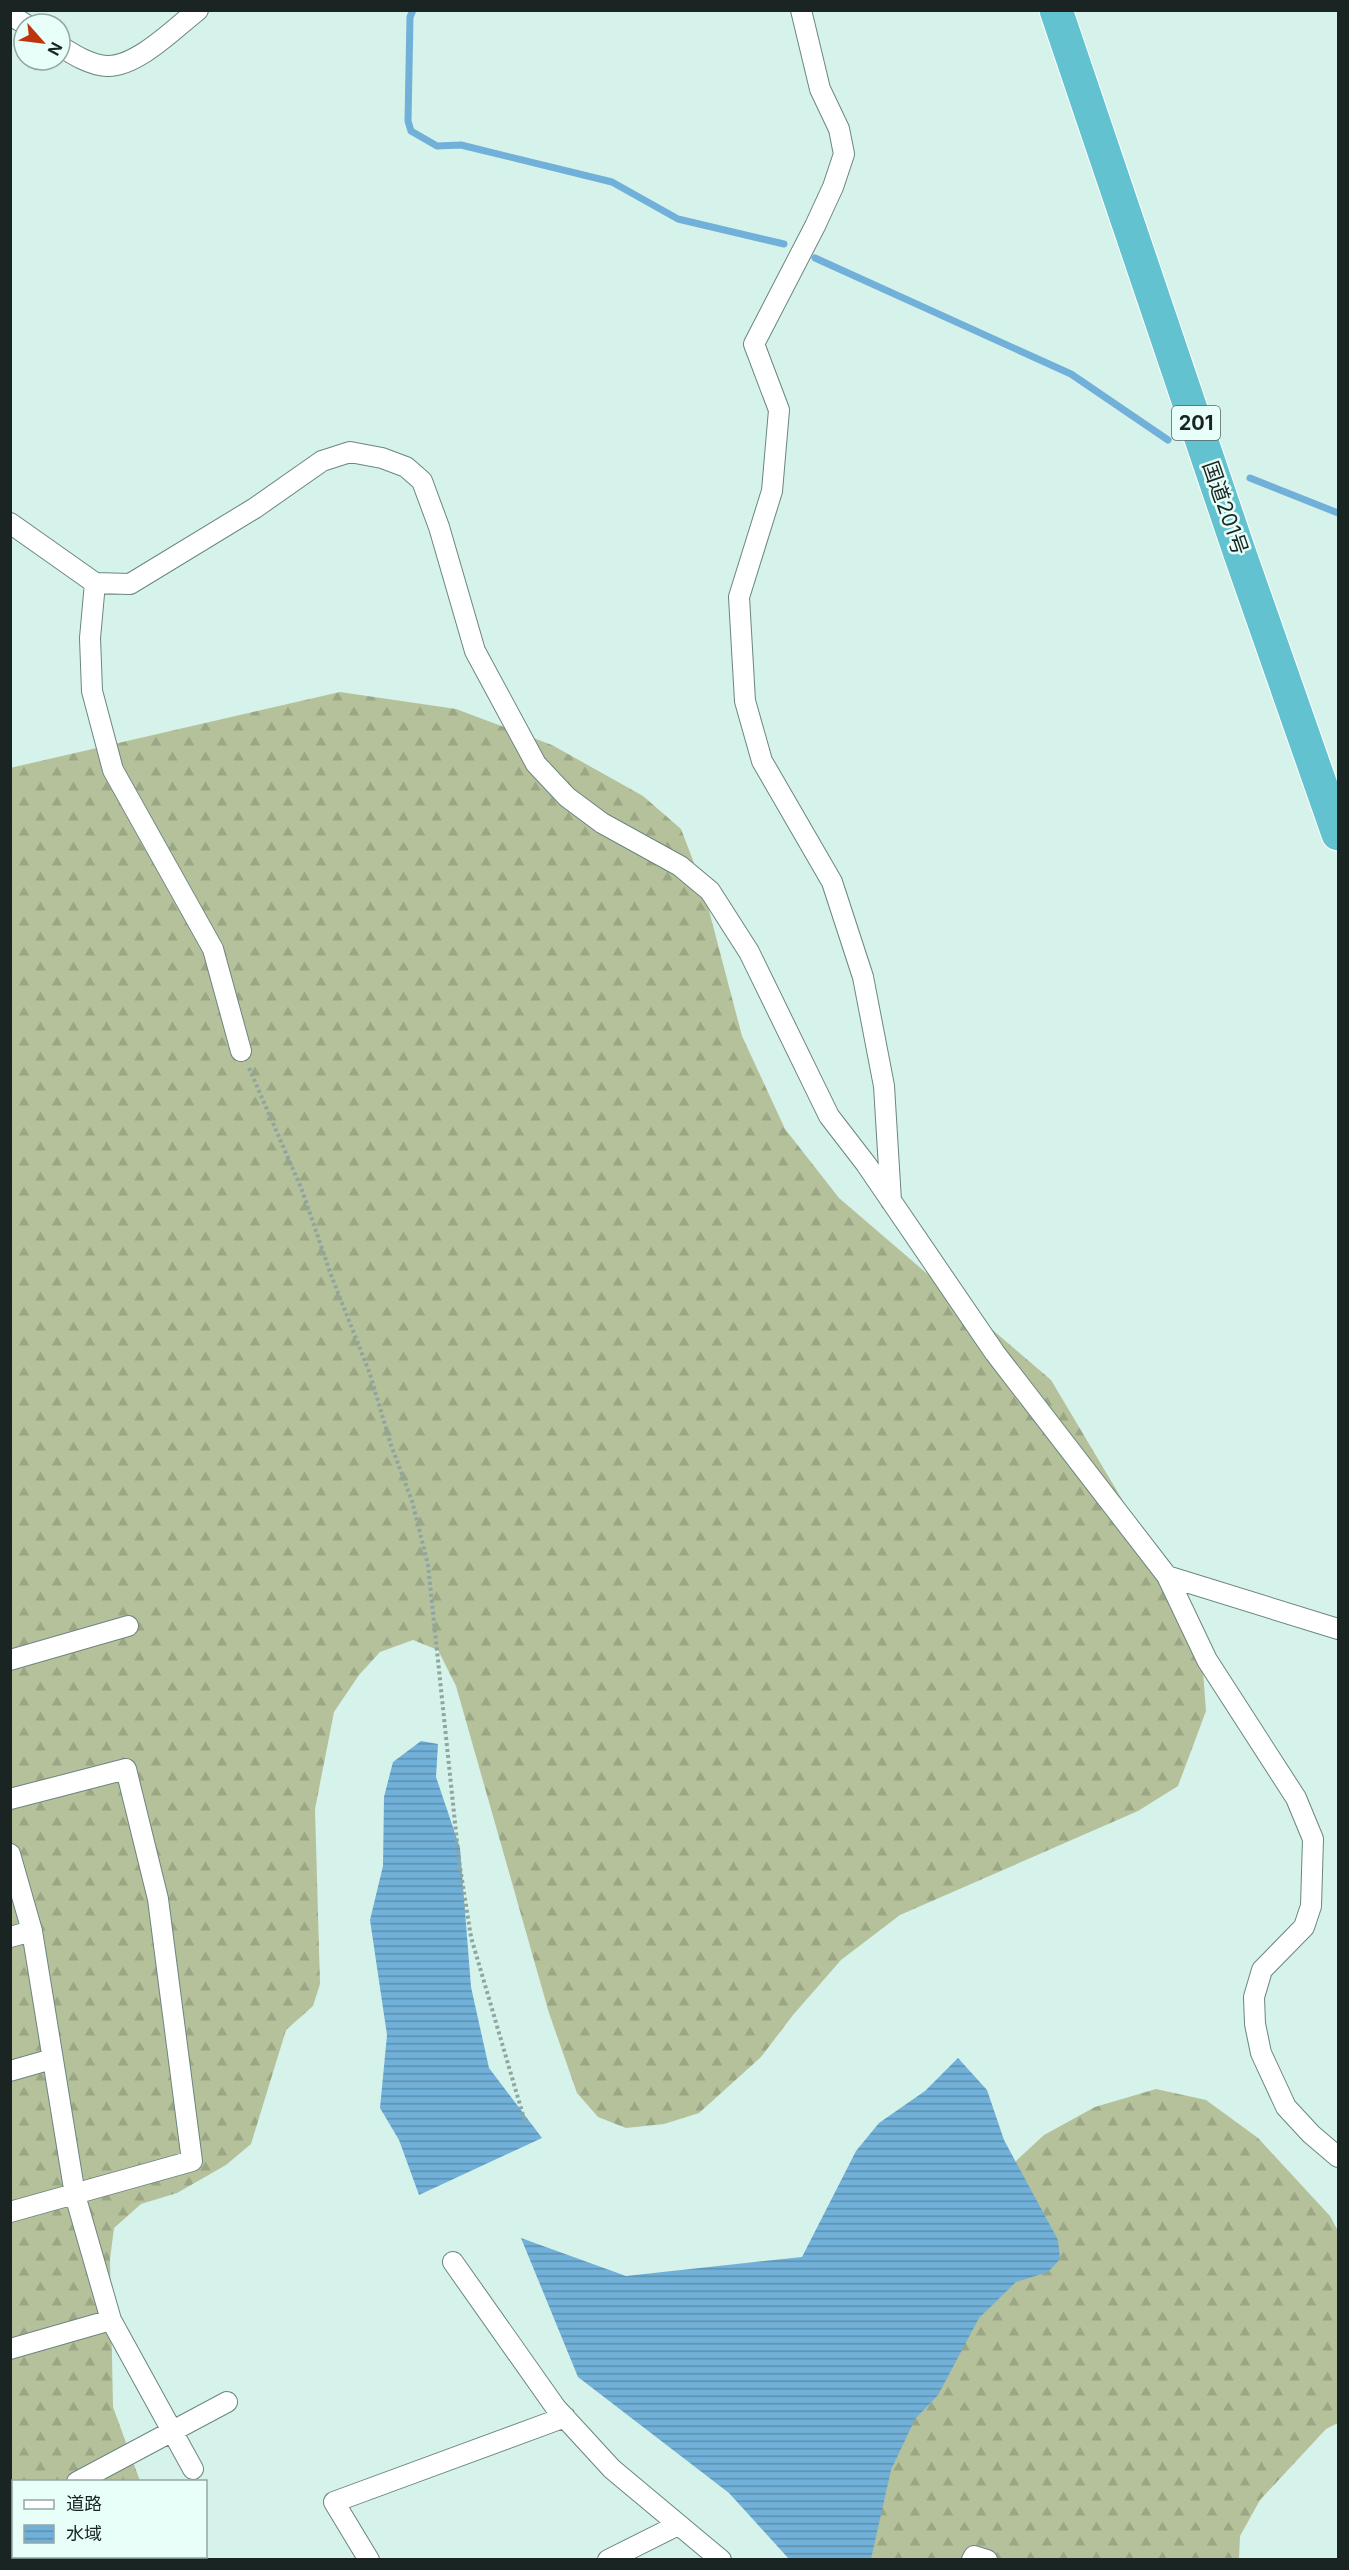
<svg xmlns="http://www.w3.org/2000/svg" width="1349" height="2570" viewBox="0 0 1349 2570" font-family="Inter,'Noto Sans JP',sans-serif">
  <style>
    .forest { fill: url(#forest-firs) }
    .water { fill: url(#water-rules) }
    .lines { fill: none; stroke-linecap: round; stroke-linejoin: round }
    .stream { stroke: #71b0d8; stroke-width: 7 }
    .minor-casing { stroke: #6b8680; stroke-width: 22 }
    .trunk-casing { stroke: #fff; stroke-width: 35 }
    .path { stroke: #8fa5a0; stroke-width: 4; stroke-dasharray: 3 3; stroke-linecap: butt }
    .minor { stroke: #fff; stroke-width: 20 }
    .trunk { stroke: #63c2d0; stroke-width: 33 }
    .labels { text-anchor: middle; stroke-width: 5; stroke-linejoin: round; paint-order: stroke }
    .shield { fill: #e7fef9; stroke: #586663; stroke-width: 1.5 }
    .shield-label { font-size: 20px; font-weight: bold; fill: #1a2523 }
    .street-label { font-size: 21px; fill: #1a2523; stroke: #e7fef9 }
  </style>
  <defs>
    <pattern id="forest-firs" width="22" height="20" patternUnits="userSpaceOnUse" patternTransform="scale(1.5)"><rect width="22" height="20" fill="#b5c19a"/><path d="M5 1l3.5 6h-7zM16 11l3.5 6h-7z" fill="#9ba684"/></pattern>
    <pattern id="water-rules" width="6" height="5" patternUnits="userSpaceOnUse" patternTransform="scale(1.5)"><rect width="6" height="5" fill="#71b0d8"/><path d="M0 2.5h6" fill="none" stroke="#5c8faf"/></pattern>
  </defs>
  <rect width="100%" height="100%" fill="#d5f2eb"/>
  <path class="forest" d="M340 692 456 709 552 745 643 796 681 829 702 884 742 1036 785 1129 839 1198 1051 1380 1173 1585 1203 1671 1206 1711 1178 1786 1138 1811 900 1915 841 1960 793 2015 761 2057 699 2113 664 2124 626 2128 598 2117 577 2093 549 2013 456 1686 438 1650 413 1640 380 1652 359 1675 334 1712 315 1809 320 1984 313 2006 286 2030 251 2144 226 2165 177 2193 141 2204 114 2228 110 2259 113 2407 140 2481 14 2482V2556H167L168 2559H11L10 768Z
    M1156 2089 1206 2100 1258 2138 1330 2216 1338 2231V2423L1326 2429 1260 2500 1240 2536 1239 2559 829 2560 1001 2175 1044 2135 1095 2107Z"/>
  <path class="water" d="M421 1741 438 1744 436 1777 460 1848 471 1987 489 2068 542 2138 419 2195 399 2140 380 2108 387 2035 370 1920 383 1866 384 1797 393 1762Z
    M958 2058 987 2090 1004 2140 1058 2240 1060 2259 1048 2272 1016 2282 979 2318 938 2395 915 2419 891 2470 871 2559H789L729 2493 578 2377 521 2238 626 2276 802 2257 856 2151 879 2123 925 2091Z"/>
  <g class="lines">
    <path class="stream" d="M413 10 410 17 408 121 411 131 437 146 461 145 612 182 678 219 784 244
      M815 258 1071 374 1168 440
      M1250 478 1338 513"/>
    <g class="minor-casing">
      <path id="minor" d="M801 10 820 89 839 129 844 154 833 187 815 226 754 344 779 410 772 491 739 597 745 701 762 761 832 882 863 977 884 1086 891 1201
        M10 15 25 24
        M60 46C74 55 90 65 107 66 137 67 175 28 198 10
        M10 523 95 583 130 584 255 508 322 461 350 452 382 458 406 467 422 481 439 527 475 651 536 764 567 797 602 823 680 866 710 891 749 952 829 1116 866 1164 995 1353 1167 1576 1207 1660 1296 1798 1313 1839 1311 1906 1304 1927 1262 1970 1254 1997 1255 2024 1261 2053 1286 2107 1311 2134 1338 2157
        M95 583 90 638 92 691 113 770 213 949 241 1051
        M1167 1576 1338 1629
        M10 1660 128 1626
        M10 1799 126 1769 158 1899 192 2161 10 2212
        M10 1854 32 1931 75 2195 111 2320 193 2469
        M10 1937 32 1931
        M10 2071 52 2059
        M453 2262 556 2408 612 2469 721 2560
        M10 2349 111 2320
        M77 2482 227 2402
        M369 2560 334 2502 565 2417
        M608 2560 678 2525
        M972 2560 974 2556 987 2560"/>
    </g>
    <g class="trunk-casing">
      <path id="trunk" d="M1056 10 1240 554 1338 834"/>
    </g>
    <path class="path" d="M249 1068 302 1190 331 1275 370 1374 391 1445 412 1501 428 1565 459 1861 471 1937 525 2122"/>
    <use href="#minor" class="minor"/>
    <use href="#trunk" class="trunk"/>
  </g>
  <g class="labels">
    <rect class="shield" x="1172" y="406" width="48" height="34" rx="4.5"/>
    <g class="shield-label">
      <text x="1196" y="430">201</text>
    </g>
    <g class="street-label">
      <text transform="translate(1225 508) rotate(71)" y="7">国道201号</text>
    </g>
  </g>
  <rect width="1349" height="2570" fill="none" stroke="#1a2523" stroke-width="24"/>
  <rect x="12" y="2480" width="195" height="78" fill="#e7fef9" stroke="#95a7a3" stroke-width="1.5"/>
  <rect x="24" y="2500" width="30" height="9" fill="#ffffff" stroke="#95a7a3" stroke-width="1.5"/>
  <text x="66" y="2510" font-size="18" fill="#1a2523">道路</text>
  <rect x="24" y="2525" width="30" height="18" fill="url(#water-rules)" stroke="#95a7a3" stroke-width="1.5"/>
  <text x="66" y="2540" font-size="18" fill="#1a2523">水域</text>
  <g transform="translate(42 42) rotate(118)"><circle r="28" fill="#e7fef9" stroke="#95a7a3" stroke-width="1.5"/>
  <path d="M0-4.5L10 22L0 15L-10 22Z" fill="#be340d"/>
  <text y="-9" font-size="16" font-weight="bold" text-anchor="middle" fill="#1a2523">N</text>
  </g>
</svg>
